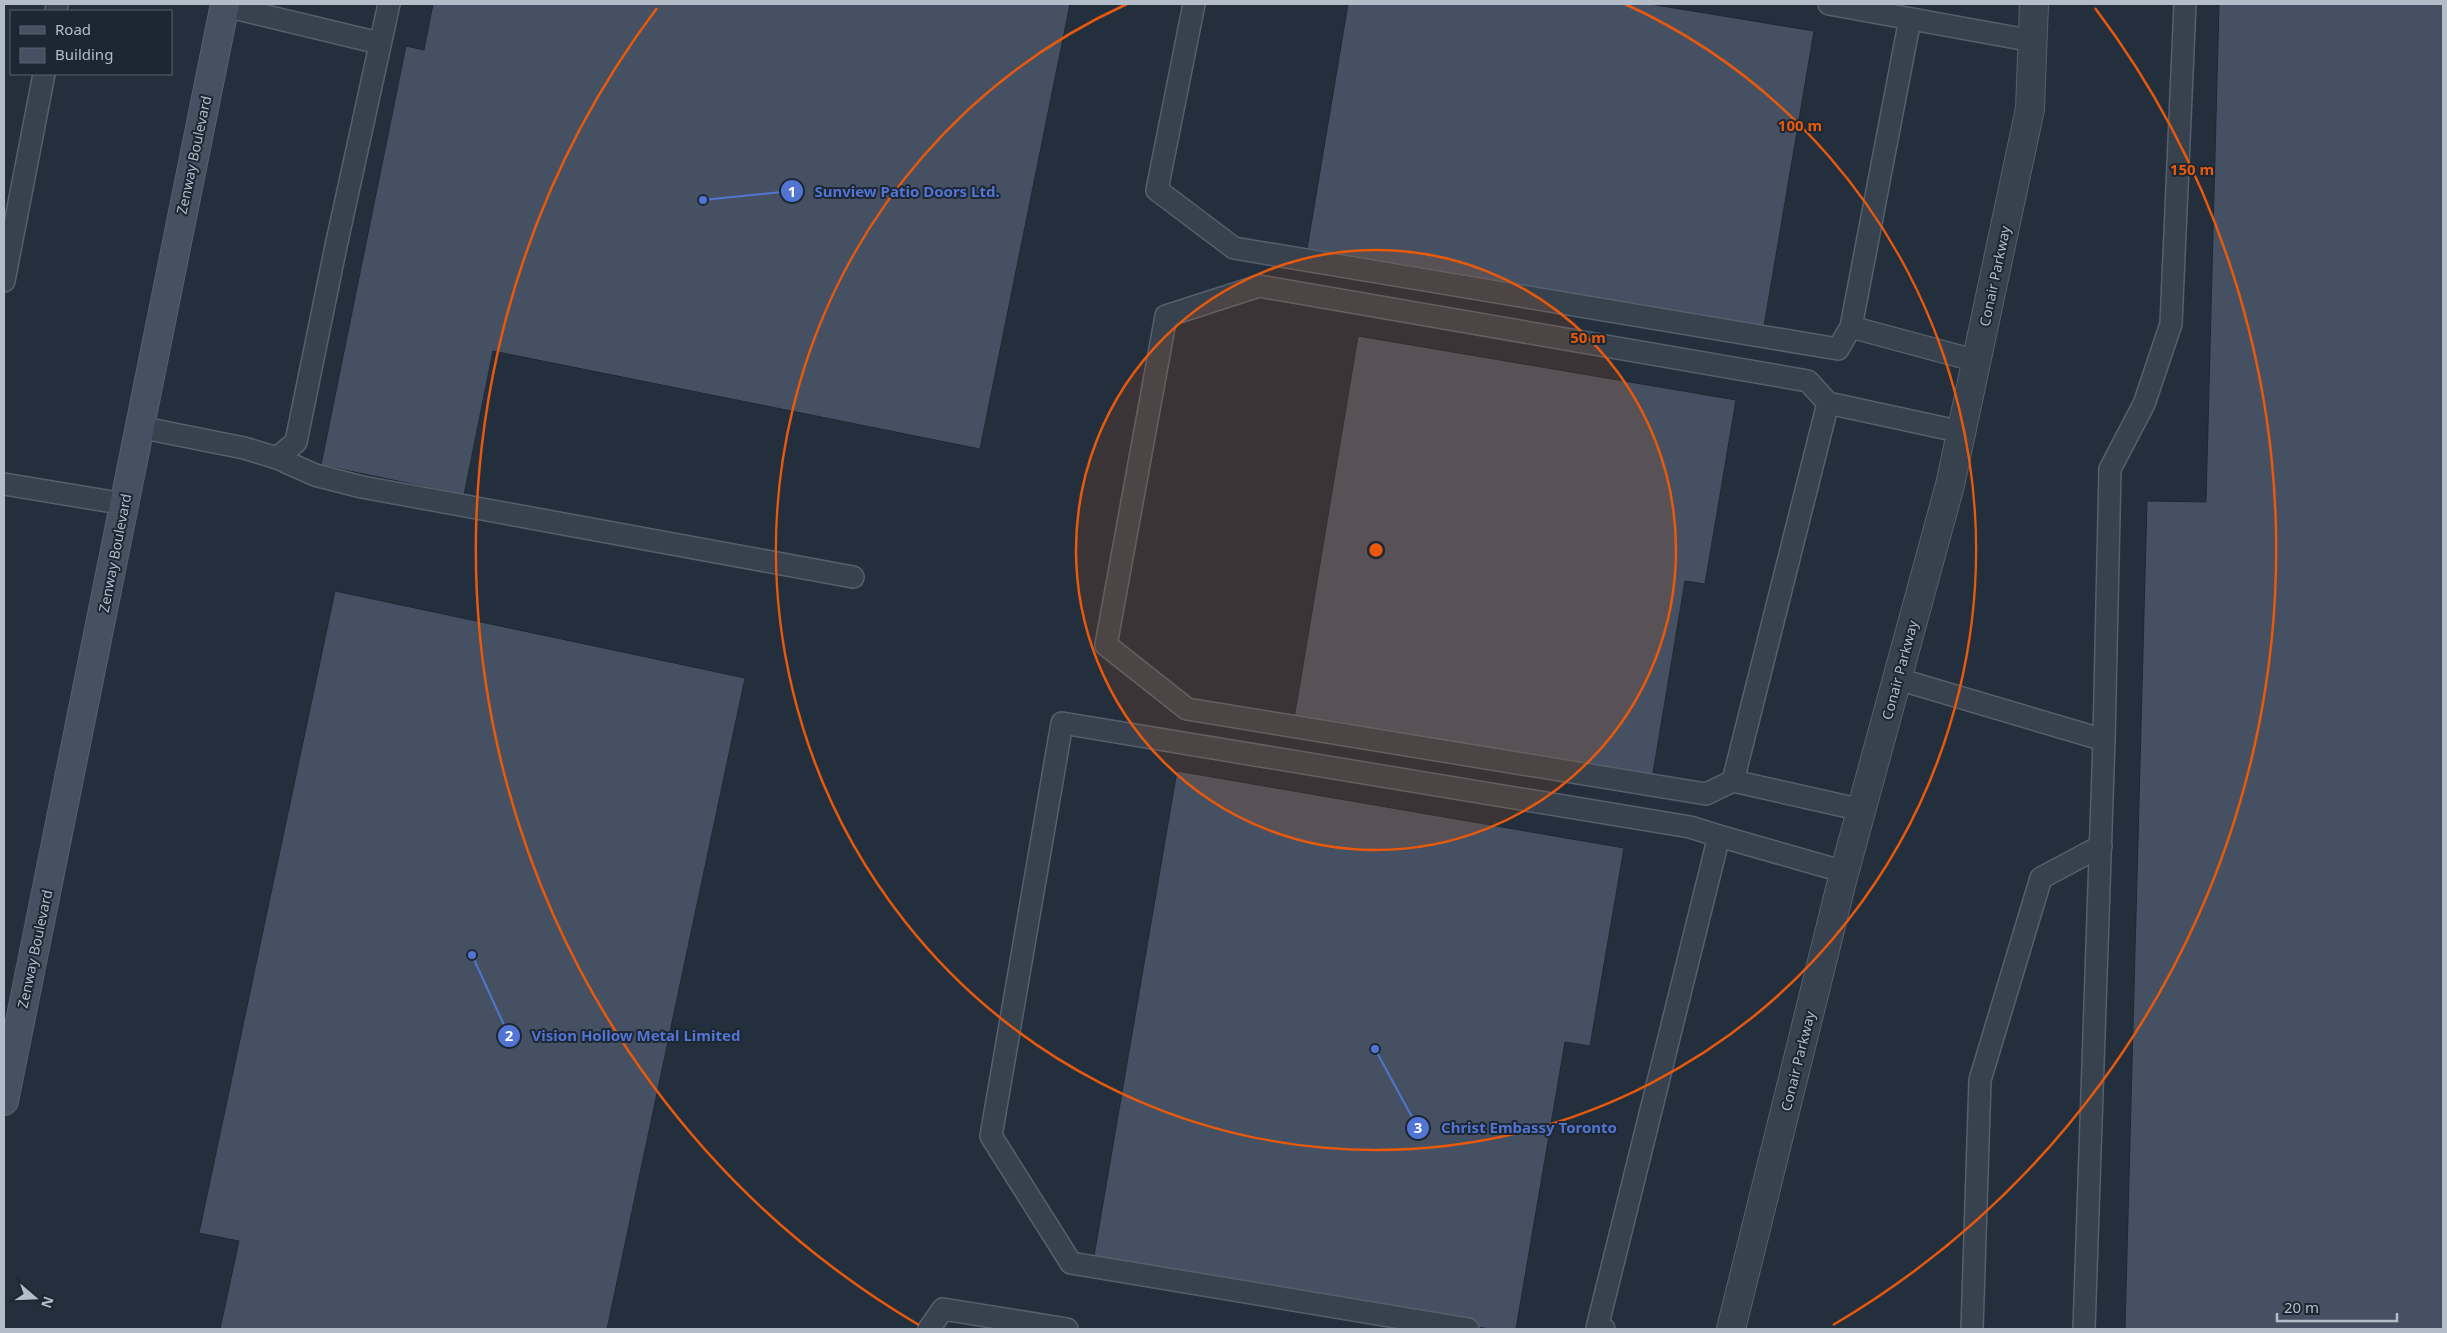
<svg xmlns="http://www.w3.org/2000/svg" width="2447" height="1333" viewBox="0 0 2447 1333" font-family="'Noto Sans',sans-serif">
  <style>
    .building { fill: #455162; stroke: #1f2835 }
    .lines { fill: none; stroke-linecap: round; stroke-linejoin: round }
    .lane-casing { stroke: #565f6c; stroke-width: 24 }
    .street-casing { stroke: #565f6c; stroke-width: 30 }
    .secondary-casing { stroke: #565f6c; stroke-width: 30 }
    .lane { stroke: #38414e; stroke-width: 21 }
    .street { stroke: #38414e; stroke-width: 28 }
    .secondary { stroke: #465061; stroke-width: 28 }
    .ring { fill: none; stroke: #e8590c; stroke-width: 2.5 }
    .labels { text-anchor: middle; stroke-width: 4; stroke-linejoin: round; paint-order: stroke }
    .street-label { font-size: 14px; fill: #b4bcc9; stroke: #1d2633 }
    .centre { fill: #e8590c; stroke: #1d2633; stroke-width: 2.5 }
    .ring-label { font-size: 15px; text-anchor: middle; font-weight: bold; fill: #e8590c; stroke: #1d2633; stroke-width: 4; stroke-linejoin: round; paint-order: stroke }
    .leader { fill: none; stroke: #5274d3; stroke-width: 2 }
    .callout-dot { fill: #5274d3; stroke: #1d2633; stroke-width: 2 }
    .mark-label { font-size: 15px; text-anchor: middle; font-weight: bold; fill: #fff }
    .callout-label { font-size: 15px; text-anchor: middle; font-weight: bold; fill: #5274d3; stroke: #1d2633; stroke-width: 4; stroke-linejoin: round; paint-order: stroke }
  </style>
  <rect width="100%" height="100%" fill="#242f3e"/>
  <path class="building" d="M433 4H1070L980 449 493 351 464 495 321 465 406 46 424 50Z
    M1348 4H1650L1814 31 1764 326 1307 249Z
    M2219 4H2443V1329H2125L2147 501 2206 502Z
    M1358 336 1736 400 1705 584 1685 581 1652 779 1294 719Z
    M335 591 745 678 607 1329H220L239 1241 199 1233Z
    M1177 771 1624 848 1590 1046 1565 1042 1516 1329H1490L1093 1262Z"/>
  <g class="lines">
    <g class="lane-casing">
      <path id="lane" d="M1194 4 1157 190 1234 248 1838 349 1851 327 1977 361
        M1829 4 2033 41
        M225 6 379 43
        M56 11 57 4
        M4 281 44 74
        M1851 327 1910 19
        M139 427 244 448 277 458 296 442 336 246 389 4
        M277 458 315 475 362 487 853 577
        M4 484 125 504
        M1898 679 2104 740 2084 1329
        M2104 740 2110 469 2144 404 2171 324 2185 4
        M1733 781 1706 794 1187 709 1106 645 1166 316 1259 286 1808 381 1828 403
        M1862 810 1733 781 1828 403 1962 432
        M929 1329 943 1309 1067 1329
        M1468 1329 1071 1263 991 1136 1062 723 1690 827 1719 836
        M1604 1329 1597 1328 1719 836 1845 872
        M1972 1329 1980 1080 2041 878 2101 846"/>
    </g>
    <g class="street-casing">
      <path id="street" d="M1731 1329 1843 877 1950 485 2030 109 2034 4"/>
    </g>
    <g class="secondary-casing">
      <path id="secondary" d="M4 1101 225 4"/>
    </g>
    <use href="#lane" class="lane"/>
    <use href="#street" class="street"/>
    <use href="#secondary" class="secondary"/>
  </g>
  <circle cx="1376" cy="550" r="300" fill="#e8590c" fill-opacity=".12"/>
  <g class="ring">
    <circle cx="1376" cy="550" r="300"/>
    <path d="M1625 4A600 600 0 1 1 1127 4"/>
    <path d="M919 1325A900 900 0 0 1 657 8M2095 8A900 900 0 0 1 1833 1325"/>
  </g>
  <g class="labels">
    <g class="street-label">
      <text transform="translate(194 155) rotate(-78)" y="5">Zenway Boulevard</text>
      <text transform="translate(1995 276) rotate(-78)" y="5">Conair Parkway</text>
      <text transform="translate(115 553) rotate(-79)" y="5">Zenway Boulevard</text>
      <text transform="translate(1900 670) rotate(-75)" y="5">Conair Parkway</text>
      <text transform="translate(35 949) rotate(-78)" y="5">Zenway Boulevard</text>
      <text transform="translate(1798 1061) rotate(-76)" y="5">Conair Parkway</text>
    </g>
  </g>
  <circle cx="1376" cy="550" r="8" class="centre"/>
  <g class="ring-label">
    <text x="1800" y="131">100 m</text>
    <text x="2192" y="175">150 m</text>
    <text x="1588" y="343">50 m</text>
  </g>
  <path class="leader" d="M703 200L792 191M472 955L509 1036M1375 1049L1418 1128"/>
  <g class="callout-dot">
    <circle cx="703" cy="200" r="5"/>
    <circle cx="472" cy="955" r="5"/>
    <circle cx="1375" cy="1049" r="5"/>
    <circle cx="792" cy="191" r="12"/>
    <circle cx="509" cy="1036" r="12"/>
    <circle cx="1418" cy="1128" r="12"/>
  </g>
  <g class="mark-label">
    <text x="792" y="197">1</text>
    <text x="509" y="1041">2</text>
    <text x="1418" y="1133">3</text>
  </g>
  <g class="callout-label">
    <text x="907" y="197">Sunview Patio Doors Ltd.</text>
    <text x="636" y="1041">Vision Hollow Metal Limited</text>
    <text x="1529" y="1133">Christ Embassy Toronto</text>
  </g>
  <rect width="2447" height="1333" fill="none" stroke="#b4bcc9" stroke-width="10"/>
  <rect x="10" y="10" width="162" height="65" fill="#1d2633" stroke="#59626f"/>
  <rect x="20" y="26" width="25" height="8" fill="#465061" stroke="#59626f"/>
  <text x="55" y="35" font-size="15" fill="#b4bcc9">Road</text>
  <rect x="20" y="48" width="25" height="15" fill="#455162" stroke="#59626f"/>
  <text x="55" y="60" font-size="15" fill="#b4bcc9">Building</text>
  <g transform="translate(35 1298) rotate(109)" stroke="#1d2633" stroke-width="4" paint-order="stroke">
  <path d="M0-4L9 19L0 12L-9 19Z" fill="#b4bcc9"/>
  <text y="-8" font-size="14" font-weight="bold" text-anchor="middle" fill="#b4bcc9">N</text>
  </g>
  <path d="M2277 1313v8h120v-8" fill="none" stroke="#b4bcc9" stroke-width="2.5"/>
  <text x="2284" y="1313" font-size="15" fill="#b4bcc9" stroke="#1d2633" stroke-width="4" paint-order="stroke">20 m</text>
</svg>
